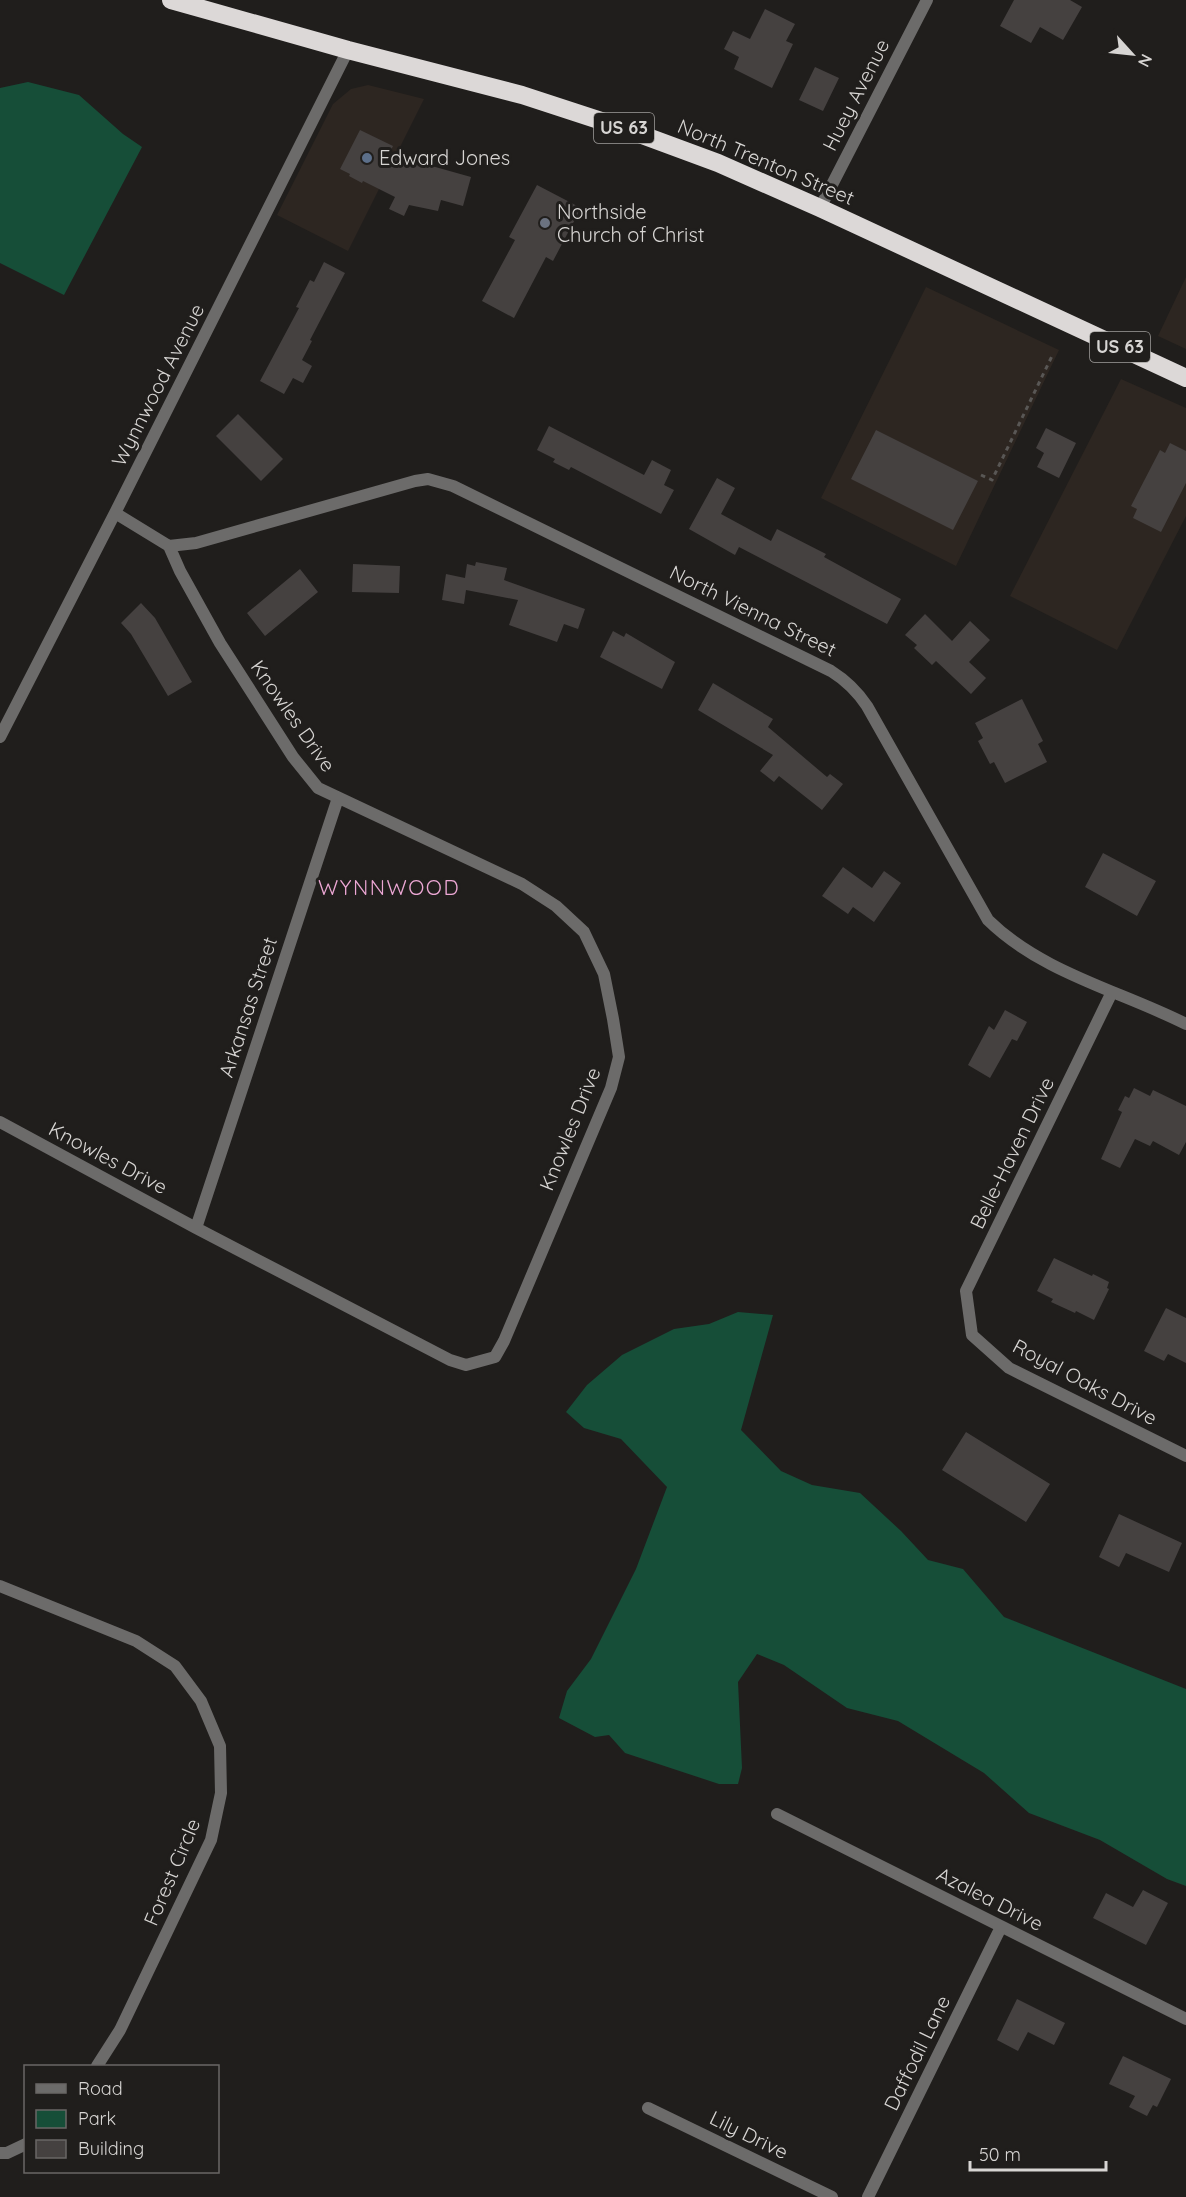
<svg xmlns="http://www.w3.org/2000/svg" width="1186" height="2197" viewBox="0 0 1186 2197" font-family="Quicksand,sans-serif">
  <style>
    .built { fill: #2d2621 }
    .green { fill: #164e38 }
    .building { fill: #454140 }
    .lines { fill: none; stroke-linecap: round; stroke-linejoin: round }
    .path { stroke: #595755; stroke-width: 3; stroke-dasharray: 4.5 4.5; stroke-linecap: butt }
    .street { stroke: #6c6b6a; stroke-width: 12 }
    .highway { stroke: #dcd8d7; stroke-width: 18 }
    .service-dot { fill: #5c6f8a; stroke: #201e1c; stroke-width: 2 }
    .worship-dot { fill: #6b7280; stroke: #201e1c; stroke-width: 2 }
    .labels { text-anchor: middle; stroke-width: 6; stroke-linejoin: round; paint-order: stroke }
    .shield { fill: #201e1c; stroke: #a09e9c; stroke-width: 1.5 }
    .shield-label { font-size: 18px; font-weight: bold; fill: #d7d5d3 }
    .street-label { font-size: 20px; fill: #d7d5d3; stroke: #201e1c }
    .poi-label { font-size: 20px; fill: #d7d5d3; stroke: #201e1c; text-anchor: start }
    .neighbourhood-label { font-size: 21px; letter-spacing: 1.5px; fill: #eca7d4; stroke: #201e1c }
  </style>
  <rect width="100%" height="100%" fill="#201e1c"/>
  <path class="built" d="M368 85 424 99 348 251 277 215 333 104 351 89Z
    M1186 277V349L1158 336Z
    M926 287 1059 350 956 566 821 498Z
    M1121 379 1186 408V516L1117 650 1010 596Z"/>
  <path class="green" d="M28 82 79 95 123 134 142 147 64 295 0 263V88Z
    M738 1312 773 1315 741 1430 781 1471 812 1485 860 1493 901 1531 928 1560 963 1569 1004 1617 1186 1689V1886L1167 1879 1100 1840 1029 1813 984 1773 898 1721 847 1708 784 1665 757 1654 738 1682 742 1768 738 1784H719L625 1753 609 1735 595 1737 559 1718 567 1691 591 1659 636 1569 667 1487 621 1439 584 1428 566 1412 587 1385 622 1355 674 1329 709 1324Z"/>
  <path class="building" d="M1014 0H1070L1082 7 1063 40 1040 27 1031 43 1000 26Z
    M765 9 795 24 786 41 793 44 772 88 734 69 739 57 724 49 733 31 750 39Z
    M815 67 839 78 823 111 799 100Z
    M360 130 393 146 389 154 471 177 463 206 441 200 438 211 409 205 404 216 389 209 395 197 363 181 362 183 349 176 350 174 340 169Z
    M537 185 581 208 553 261 546 257 514 318 482 301 515 240 509 237Z
    M324 262 345 273 310 340 312 341 302 360 312 366 303 383 293 378 284 394 260 381 299 308 296 307 310 280 314 282Z
    M238 414 283 459 261 481 216 436Z
    M549 426 644 475 652 460 671 470 664 485 674 490 661 514 571 467 569 470 553 462 555 459 537 450Z
    M1046 428 1076 443 1059 478 1037 467 1044 453 1036 448Z
    M876 430 978 481 953 530 851 479Z
    M1170 443 1186 451V483L1161 532 1133 518 1137 509 1131 506 1160 450 1165 453Z
    M717 478 735 488 721 514 771 541 777 529 826 554 824 557 901 599 887 624 739 547 735 555 689 529Z
    M476 562 507 568 504 580 585 609 578 629 564 624 557 642 509 625 518 600 466 590 464 604 442 600 446 574 465 578 467 564 475 566Z
    M353 564 400 566 399 593 352 592Z
    M300 569 318 592 265 636 247 613Z
    M141 603 155 618 192 682 168 696 131 634 121 623Z
    M925 614 952 641 970 621 990 640 969 662 986 678 971 694 936 661 932 665 914 648 917 645 905 635Z
    M613 631 624 637 626 633 675 662 662 689 600 657Z
    M713 683 773 719 768 727 827 777 830 774 843 784 822 810 779 776 774 782 760 771 773 755 698 710Z
    M1022 699 1043 741 1038 744 1047 762 1005 783 994 762 990 764 978 741 983 738 975 723Z
    M1103 853 1156 881 1137 916 1085 887Z
    M843 867 872 888 884 871 901 883 874 922 853 907 848 914 822 896Z
    M1005 1010 1027 1022 1017 1041 1012 1039 990 1078 968 1065 989 1026 994 1030Z
    M1134 1088 1150 1096 1153 1090 1186 1106V1142L1179 1155 1153 1141 1150 1146 1135 1139 1120 1168 1101 1159 1122 1112 1118 1110 1125 1096 1129 1098Z
    M1054 1258 1092 1276 1093 1274 1109 1282 1107 1288 1109 1289 1094 1320 1076 1311 1075 1313 1051 1302 1053 1299 1037 1291Z
    M1166 1308 1186 1318V1363L1168 1354 1164 1361 1144 1351Z
    M966 1432 1050 1484 1026 1522 942 1470Z
    M1119 1514 1182 1543 1169 1572 1126 1553 1119 1567 1099 1557Z
    M1143 1890 1168 1903 1146 1945 1093 1918 1106 1893 1133 1907Z
    M1017 1999 1065 2023 1054 2045 1028 2032 1018 2051 997 2040Z
    M1123 2056 1171 2079 1157 2107 1153 2105 1147 2116 1129 2107 1135 2096 1109 2084Z"/>
  <g class="lines">
    <path class="path" d="M981 475 992 480 1053 354"/>
    <path class="street" d="M820 208 927 0
      M169 546 196 543 415 481 428 479 453 486 831 671C847 681 857 691 867 706L988 920C1042 973 1121 991 1186 1024
      M0 737 115 513 348 50
      M1112 992 966 1291 972 1335 1009 1368 1186 1456
      M0 1122 196 1228 450 1360 466 1365 495 1357 504 1341 611 1088 619 1057 613 1019 604 974 584 932 556 906 522 884 318 788 293 757 220 643 180 571 169 546 115 513
      M196 1228 338 798
      M0 1586 136 1641 175 1666 201 1701 220 1746 221 1793 211 1840 120 2030 97 2066
      M777 1814 1186 2019
      M648 2108 832 2197
      M0 2153H7L26 2144
      M868 2197 1001 1927"/>
    <path class="highway" d="M171 0 348 50 522 95 626 129 718 163 820 208 1186 378"/>
  </g>
  <circle class="service-dot" cx="367" cy="158" r="6"/>
  <circle class="worship-dot" cx="545" cy="223" r="6"/>
  <g class="labels">
    <g class="shield">
      <rect x="594" y="113" width="60" height="30" rx="4.5"/>
      <rect x="1090" y="332" width="60" height="30" rx="4.5"/>
    </g>
    <g class="shield-label">
      <text x="624" y="134">US 63</text>
      <text x="1120" y="353">US 63</text>
    </g>
    <g class="street-label">
      <text transform="translate(856 95) rotate(-63)" y="7">Huey Avenue</text>
      <text transform="translate(766 162) rotate(23)" y="7">North Trenton Street</text>
      <text transform="translate(158 385) rotate(-63)" y="7">Wynnwood Avenue</text>
      <text transform="translate(753 611) rotate(26)" y="7">North Vienna Street</text>
      <text transform="translate(293 716) rotate(55)" y="7">Knowles Drive</text>
      <text transform="translate(248 1007) rotate(-72)" y="7">Arkansas Street</text>
      <text transform="translate(570 1129) rotate(-68)" y="7">Knowles Drive</text>
      <text transform="translate(1012 1153) rotate(-64)" y="7">Belle-Haven Drive</text>
      <text transform="translate(108 1158) rotate(28)" y="7">Knowles Drive</text>
      <text transform="translate(1085 1382) rotate(28)" y="7">Royal Oaks Drive</text>
      <text transform="translate(172 1872) rotate(-67)" y="7">Forest Circle</text>
      <text transform="translate(990 1899) rotate(27)" y="7">Azalea Drive</text>
      <text transform="translate(917 2053) rotate(-64)" y="7">Daffodil Lane</text>
      <text transform="translate(749 2135) rotate(26)" y="7">Lily Drive</text>
    </g>
    <g class="poi-label">
      <text x="379" y="165">Edward Jones</text>
      <text x="557" y="219">Northside<tspan x="557" dy="23">Church of Christ</tspan></text>
    </g>
    <g class="neighbourhood-label">
      <text x="389" y="895">WYNNWOOD</text>
    </g>
  </g>
  <rect x="24" y="2065" width="195" height="108" fill="#201e1c" stroke="#696765" stroke-width="1.5"/>
  <rect x="36" y="2084" width="30" height="9" fill="#6c6b6a" stroke="#696765" stroke-width="1.5"/>
  <text x="78" y="2095" font-size="18" fill="#d7d5d3">Road</text>
  <rect x="36" y="2110" width="30" height="18" fill="#164e38" stroke="#696765" stroke-width="1.5"/>
  <text x="78" y="2125" font-size="18" fill="#d7d5d3">Park</text>
  <rect x="36" y="2140" width="30" height="18" fill="#454140" stroke="#696765" stroke-width="1.5"/>
  <text x="78" y="2155" font-size="18" fill="#d7d5d3">Building</text>
  <g transform="translate(1132 54) rotate(117)" stroke="#201e1c" stroke-width="4.5" paint-order="stroke">
  <path d="M0-4.5L10 22L0 15L-10 22Z" fill="#d7d5d3"/>
  <text y="-9" font-size="16" font-weight="bold" text-anchor="middle" fill="#d7d5d3">N</text>
  </g>
  <path d="M970 2161v9h136v-9" fill="none" stroke="#d7d5d3" stroke-width="3"/>
  <text x="979" y="2161" font-size="18" fill="#d7d5d3" stroke="#201e1c" stroke-width="4.5" paint-order="stroke">50 m</text>
</svg>
